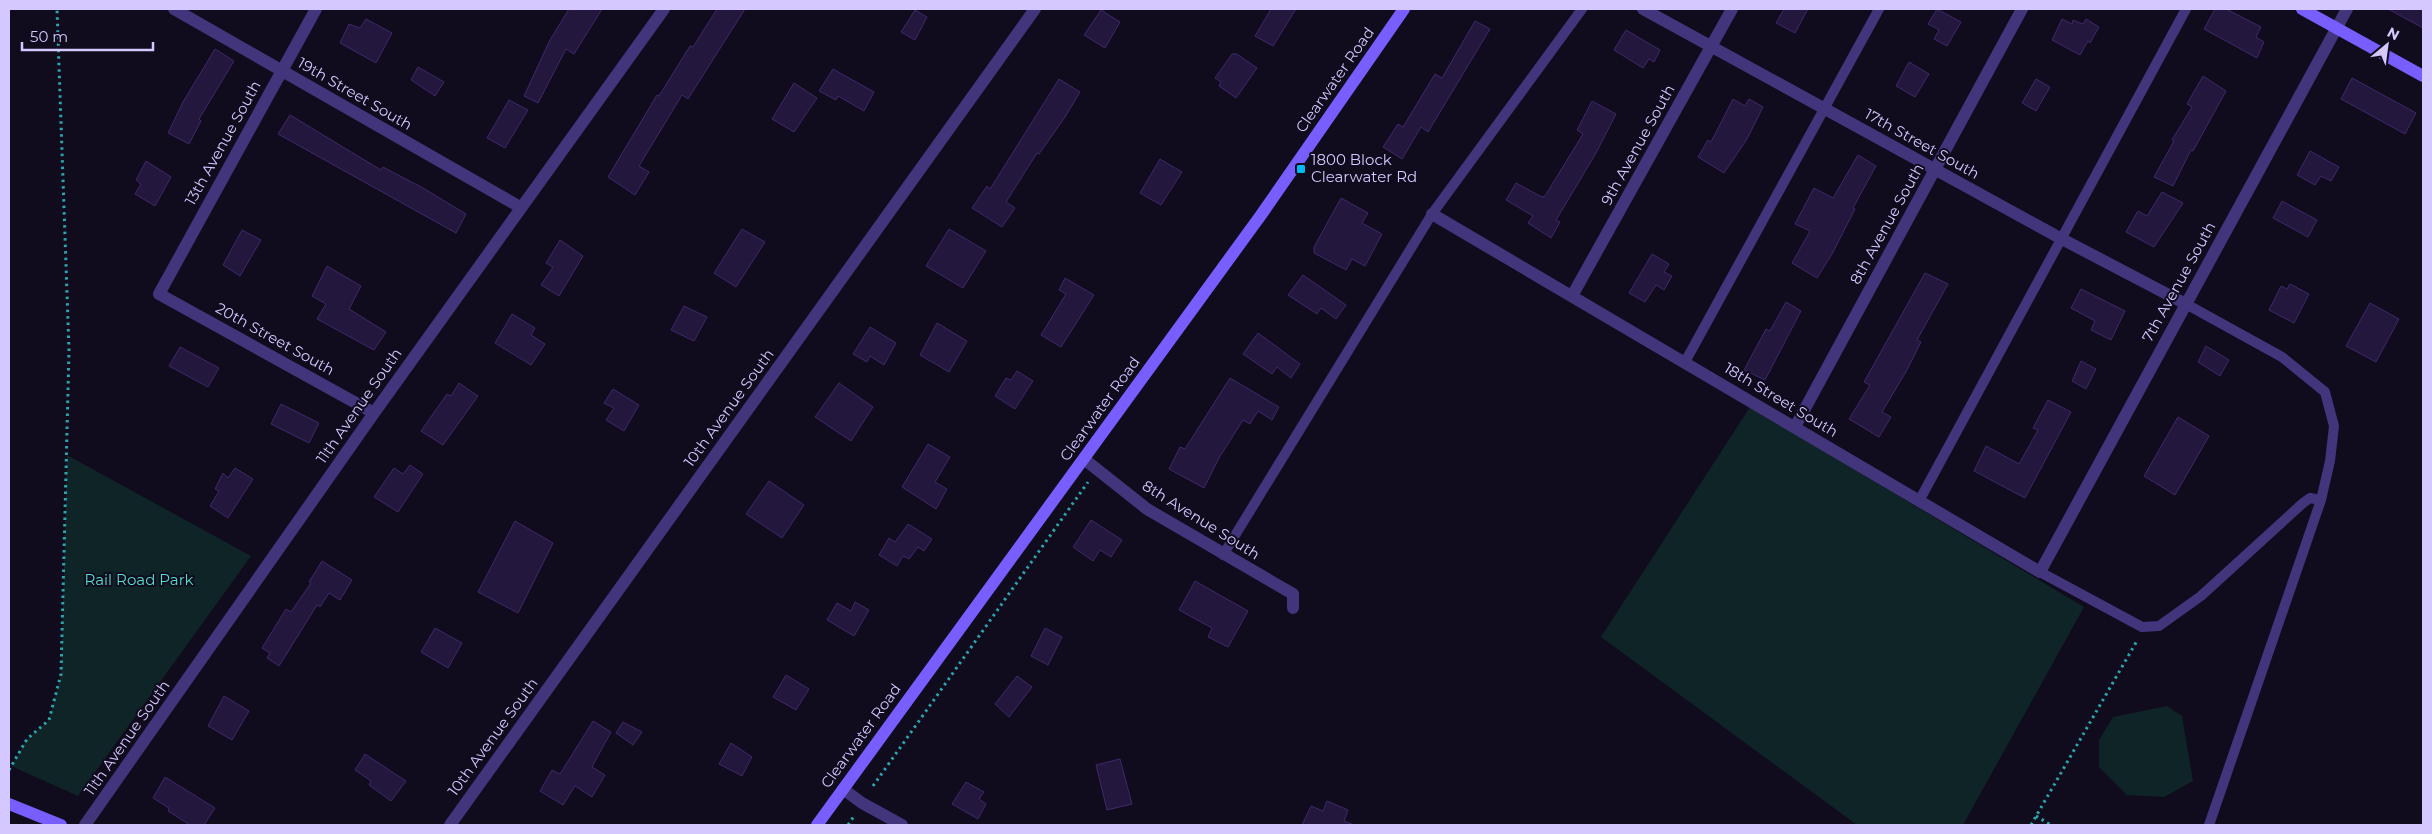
<svg xmlns="http://www.w3.org/2000/svg" width="2432" height="834" viewBox="0 0 2432 834" font-family="Montserrat,sans-serif">
  <style>
    .green { fill: #0e2427 }
    .building { fill: #24173e; stroke: #3e296a }
    .lines { fill: none; stroke-linecap: round; stroke-linejoin: round }
    .path { stroke: #2ba5ae; stroke-width: 3; stroke-dasharray: 2.5 4; stroke-linecap: butt }
    .lane { stroke: #42357c; stroke-width: 10 }
    .street { stroke: #42357c; stroke-width: 12 }
    .secondary { stroke: #785eff; stroke-width: 12 }
    .poi-dot { fill: #00b9f2; stroke: #100b1d; stroke-width: 2 }
    .labels { text-anchor: middle; stroke-width: 4; stroke-linejoin: round; paint-order: stroke }
    .street-label { font-size: 15px; fill: #d5c7ff; stroke: #100b1d }
    .poi-label { font-size: 15px; fill: #d5c7ff; stroke: #100b1d; text-anchor: start }
    .park-label { font-size: 15px; fill: #53dfcf; stroke: #100b1d }
  </style>
  <rect width="100%" height="100%" fill="#100b1d"/>
  <path class="green" d="M1750 407 2084 607 1963 825H1857L1601 637Z
    M67 455 251 556 78 796 11 766 27 739 49 720 61 674Z
    M2167 706 2182 716 2193 781 2164 797 2127 795 2099 767V740L2113 717Z"/>
  <path class="building" d="M569 9H602L574 54 566 49 538 103 524 96 550 40Z
    M717 9H745L688 99 682 95 639 166 649 172 635 195 608 177 657 95 659 96 690 46 693 47Z
    M1271 9H1296L1273 46 1255 36Z
    M1784 9H1808L1795 33 1776 23Z
    M1937 9 1961 22 1947 46 1934 39 1939 30 1928 24Z
    M2215 9H2226L2261 27 2256 37 2264 42 2257 58 2204 29Z
    M2388 9H2423V28Z
    M915 10 927 17 915 40 901 32Z
    M1101 10 1120 22 1105 48 1084 35Z
    M366 19 392 33 376 63 340 43 349 24 360 28Z
    M2062 19 2072 24 2073 20 2083 24 2086 19 2099 27 2090 43 2088 41 2080 55 2052 40Z
    M1475 21 1490 29 1428 132 1421 127 1402 159 1383 147 1398 124 1403 127 1435 74 1442 78Z
    M1626 30 1660 50 1654 62 1649 59 1643 68 1614 50Z
    M215 49 234 61 199 119 201 121 189 144 168 133 183 102Z
    M1232 54H1237L1257 68 1236 98 1219 86 1221 82 1215 78Z
    M1909 62 1929 74 1915 97 1896 86Z
    M418 67 444 82 435 96 411 80Z
    M833 69 874 92 864 111 838 96 836 100 819 91Z
    M2203 76 2226 91 2193 151 2191 150 2173 186 2154 177 2174 141 2172 140 2192 107 2187 104Z
    M2352 78 2416 113 2405 134 2341 99Z
    M1059 79 1080 92 1065 117 1039 154 1037 153 1006 202 1015 208 1002 227 972 208 987 186 990 189Z
    M2036 79 2050 87 2036 111 2022 103Z
    M794 83 817 98 794 132 772 119Z
    M1733 99 1745 106 1749 99 1763 107 1747 139 1724 173 1698 157 1708 140 1711 142Z
    M509 100 528 110 505 148 487 138Z
    M1592 101 1616 114 1596 153 1556 220 1560 222 1551 238 1528 223 1533 216 1506 200 1516 183 1542 197 1545 196 1583 134 1577 130Z
    M290 115 381 170 383 167 423 188 466 214 456 233 278 134Z
    M2310 151 2339 167 2331 181 2321 176 2315 185 2297 175Z
    M1858 155 1876 166 1853 208 1855 209 1832 254 1817 278 1792 263 1810 231 1795 224 1814 188 1833 198Z
    M1160 159 1182 172 1161 205 1140 193Z
    M146 161 171 177 155 206 135 194 141 184 136 180Z
    M2162 192 2183 203 2154 247 2126 232 2138 211 2147 216Z
    M1341 198 1368 213 1362 223 1382 234 1365 266 1352 259 1346 270 1314 253V247Z
    M2282 201 2317 220 2308 237 2273 218Z
    M742 229 765 242 736 287 714 273Z
    M949 229 986 251 963 288 926 266Z
    M242 230 261 240 240 276 223 265Z
    M560 240 583 256 559 296 541 285 553 267 546 263Z
    M1652 254 1669 264 1664 272 1672 276 1664 290 1656 285 1645 302 1629 293Z
    M327 266 361 286 349 309 386 332 374 350 317 319 326 304 312 296Z
    M1925 273 1948 284 1917 340 1921 342 1907 370 1882 412 1891 417 1879 437 1849 419 1870 385 1864 382Z
    M1303 275 1346 305 1336 319 1321 308 1317 314 1288 295Z
    M1065 278 1094 295 1061 347 1041 335 1066 294 1059 290Z
    M2290 284 2309 294 2294 323 2269 310 2281 286 2287 289Z
    M2081 289 2125 311 2111 340 2091 330 2095 321 2071 308Z
    M1786 302 1801 311 1765 380 1744 370 1766 329 1770 331Z
    M2370 303 2399 319 2376 362 2346 346Z
    M684 306 707 317 694 341 671 330Z
    M512 314 535 328 531 335 545 344 531 365 495 343Z
    M937 323 967 341 949 372 920 355Z
    M870 327 896 343 884 365 870 356 867 362 853 354Z
    M1258 333 1300 364 1291 378 1277 367 1272 374 1243 354Z
    M2206 346 2229 360 2220 376 2198 362Z
    M180 347 219 368 208 387 169 366Z
    M2081 361 2096 369 2086 389 2072 381Z
    M1017 371 1033 381 1015 409 995 396 1006 378 1011 380Z
    M1230 378 1279 407 1272 420 1258 411 1250 424 1243 420 1219 458 1204 488 1169 469 1180 447 1185 449Z
    M459 383 478 396 443 445 421 431 447 394 451 396Z
    M839 383 873 407 851 441 815 417Z
    M613 389 639 405 624 431 606 420 614 408 604 403Z
    M2048 400 2071 412 2025 498 1974 471 1986 446 2019 464 2038 430 2033 428Z
    M281 404 319 423 309 443 271 424Z
    M2178 417 2209 436 2175 495 2144 476Z
    M928 444 950 457 935 482 947 489 936 509 902 487Z
    M410 465 423 474 398 512 374 497 394 468 403 474Z
    M235 468 253 479 228 518 210 506 219 491 215 489 223 473 228 478Z
    M769 481 804 505 782 538 746 514Z
    M1091 520 1122 540 1111 557 1100 550 1093 561 1073 547Z
    M515 521 553 543 518 613 478 592Z
    M908 524 932 539 924 551 918 547 909 559 903 556 897 566 879 555 889 538 895 542Z
    M322 561 352 580 340 600 329 593 320 607 317 605 279 666 267 658 270 653 262 648 286 609 291 612 311 583 309 582Z
    M1195 581 1248 611 1228 647 1208 637 1212 628 1179 610Z
    M855 602 869 610 854 636 827 620 837 603 851 611Z
    M435 628 462 643 448 668 421 652Z
    M1045 628 1062 637 1048 665 1031 656Z
    M786 675 809 689 796 710 773 697Z
    M1017 676 1032 687 1009 717 995 704Z
    M224 696 249 711 232 740 208 726Z
    M593 721 611 732 592 767 605 775 592 797 575 786 563 805 540 791 552 770 560 774Z
    M623 722 642 732 633 745 616 733Z
    M731 743 752 757 742 776 719 764Z
    M365 754 406 781 391 801 369 785 371 781 355 770Z
    M1120 759 1132 804 1107 810 1096 765Z
    M165 777 215 808 204 825H190L168 811 169 808 153 798Z
    M966 782 984 792 979 799 986 804 978 819 952 804Z
    M1327 801 1348 810 1344 821 1354 825H1302L1311 806 1323 811Z"/>
  <g class="lines">
    <path class="path" d="M9 770 27 739 49 720 61 674 69 350 57 9
      M873 786 1088 482
      M2036 816 2051 825
      M848 825 854 816
      M2031 825 2138 639"/>
    <path class="lane" d="M2186 304 2282 357 2325 392 2334 426 2330 461 2321 500 2209 825
      M1685 362 1879 9
      M1919 501 2186 9
      M1223 555 1432 214 1582 9
      M2040 572 2142 627 2159 626 2201 596 2303 503 2310 498 2321 500"/>
    <path class="street" d="M174 9 520 207
      M316 9 159 294 374 413
      M1643 9 2060 238 2186 304
      M1432 214 2040 572 2347 9
      M1572 296 1732 9
      M1795 427 2022 9
      M1084 459 1147 509 1293 594V608
      M843 789 862 803 902 825
      M85 825 374 413 664 9
      M450 825 1035 9"/>
    <path class="secondary" d="M2302 9 2423 76
      M9 804 61 825
      M817 825 1261 215 1404 9"/>
  </g>
  <rect class="poi-dot" x="1296" y="164" width="10" height="10" rx="2.5"/>
  <g class="labels">
    <g class="street-label">
      <text transform="translate(1335 80) rotate(-55)" y="5">Clearwater Road</text>
      <text transform="translate(355 94) rotate(30)" y="5">19th Street South</text>
      <text transform="translate(223 143) rotate(-61)" y="5">13th Avenue South</text>
      <text transform="translate(1922 144) rotate(29)" y="5">17th Street South</text>
      <text transform="translate(1638 145) rotate(-61)" y="5">9th Avenue South</text>
      <text transform="translate(1887 224) rotate(-61)" y="5">8th Avenue South</text>
      <text transform="translate(2179 282) rotate(-61)" y="5">7th Avenue South</text>
      <text transform="translate(275 339) rotate(29)" y="5">20th Street South</text>
      <text transform="translate(1781 400) rotate(31)" y="5">18th Street South</text>
      <text transform="translate(359 406) rotate(-55)" y="5">11th Avenue South</text>
      <text transform="translate(729 408) rotate(-54)" y="5">10th Avenue South</text>
      <text transform="translate(1100 409) rotate(-54)" y="5">Clearwater Road</text>
      <text transform="translate(1201 520) rotate(32)" y="5">8th Avenue South</text>
      <text transform="translate(861 736) rotate(-54)" y="5">Clearwater Road</text>
      <text transform="translate(493 737) rotate(-54)" y="5">10th Avenue South</text>
      <text transform="translate(127 738) rotate(-55)" y="5">11th Avenue South</text>
    </g>
    <g class="poi-label">
      <text x="1311" y="165">1800 Block<tspan x="1311" dy="17">Clearwater Rd</tspan></text>
    </g>
    <g class="park-label">
      <text x="139" y="585">Rail Road Park</text>
    </g>
  </g>
  <rect width="2432" height="834" fill="none" stroke="#d5c7ff" stroke-width="20"/>
  <g transform="translate(2387 45) rotate(29)" stroke="#100b1d" stroke-width="4" paint-order="stroke">
  <path d="M0-4L9 19L0 12L-9 19Z" fill="#d5c7ff"/>
  <text y="-8" font-size="14" font-weight="bold" text-anchor="middle" fill="#d5c7ff">N</text>
  </g>
  <path d="M22 42v8h131v-8" fill="none" stroke="#d5c7ff" stroke-width="2.5"/>
  <text x="30" y="42" font-size="15" fill="#d5c7ff" stroke="#100b1d" stroke-width="4" paint-order="stroke">50 m</text>
</svg>
